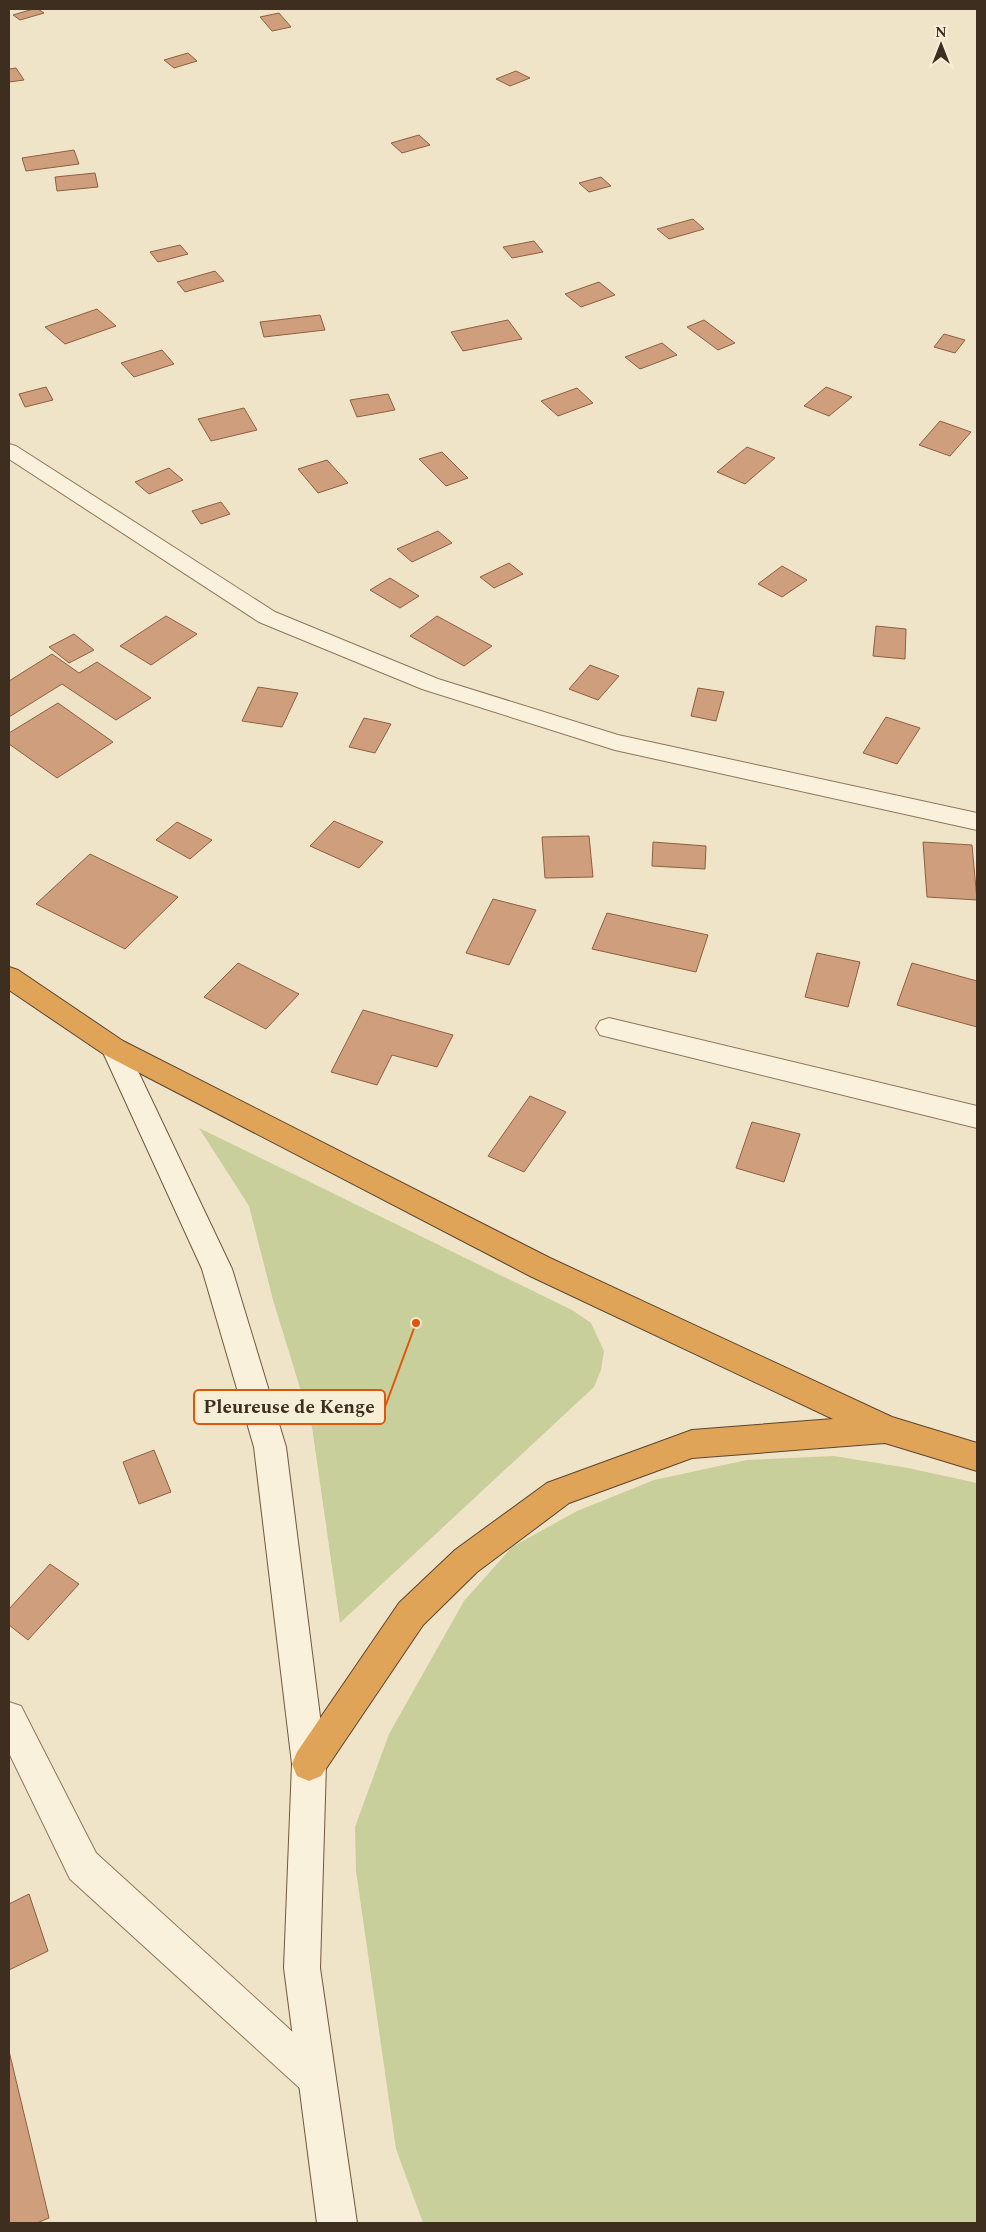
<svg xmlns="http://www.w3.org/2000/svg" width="986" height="2232" viewBox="0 0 986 2232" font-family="Spectral,serif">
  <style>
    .green { fill: #c9cf9b }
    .building { fill: #cf9f7d; stroke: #8d5f41 }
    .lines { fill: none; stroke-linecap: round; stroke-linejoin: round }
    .street-casing { stroke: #8d765c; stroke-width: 2 }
    .secondary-casing { stroke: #6f573f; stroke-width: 2 }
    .highway-casing { stroke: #5b4430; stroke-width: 2 }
    .street { fill: #faf1dc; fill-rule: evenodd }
    .secondary { fill: #faf1dc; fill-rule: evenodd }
    .highway { fill: #e0a458; fill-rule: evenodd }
    .leader { fill: none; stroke: #df570d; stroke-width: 2 }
    .callout-dot { fill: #df570d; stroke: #f7eed8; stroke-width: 2 }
    .callout { fill: #f7eed8; stroke: #df570d; stroke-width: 2 }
    .callout-label { font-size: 19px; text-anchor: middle; font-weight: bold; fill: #3d2e20 }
  </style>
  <rect width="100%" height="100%" fill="#f0e4c8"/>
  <path class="green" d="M199 1128 572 1310 591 1323 604 1351 601 1370 594 1387 340 1623 312 1427 273 1300 249 1206Z
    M834 1456 908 1468 977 1483V2223H423L396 2149 356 1871 355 1827 389 1734 464 1601 512 1547 577 1511 654 1480 747 1460Z"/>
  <path class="building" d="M33 9H38L44 13 20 20 13 15Z
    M279 13 291 27 272 31 260 17Z
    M188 53 197 61 174 68 164 60Z
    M16 68 24 80 9 82V69Z
    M516 71 530 78 510 86 496 79Z
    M419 135 430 145 402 153 391 143Z
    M74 150 79 164 26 171 22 158Z
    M95 173 98 187 57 191 55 177Z
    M601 177 611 186 589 192 579 183Z
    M693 219 704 229 669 239 657 229Z
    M534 241 543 252 512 258 503 247Z
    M180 245 188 254 158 262 150 252Z
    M215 271 224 281 185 292 177 282Z
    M599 282 615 295 581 307 565 294Z
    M97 309 116 326 65 344 45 327Z
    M320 315 325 330 264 337 260 322Z
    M508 320 522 339 463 351 451 332Z
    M704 320 735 343 718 350 687 327Z
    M944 334 965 340 955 353 934 347Z
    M662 343 677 355 640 369 625 357Z
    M162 350 174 364 134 377 121 363Z
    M46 387 53 400 25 407 19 394Z
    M826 387 852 397 829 416 804 406Z
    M577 388 593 403 558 416 541 401Z
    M388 394 395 410 357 417 350 400Z
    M244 408 257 430 211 441 198 419Z
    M940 421 971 432 950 456 919 445Z
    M747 447 775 458 745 484 717 472Z
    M442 452 468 478 446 486 419 459Z
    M327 460 348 483 318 493 298 469Z
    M169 468 183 480 149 494 135 482Z
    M221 502 230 514 201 524 192 511Z
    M438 531 452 543 412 562 397 549Z
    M509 563 523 574 494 588 480 577Z
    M782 566 807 580 782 597 758 584Z
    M390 578 419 596 400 608 370 590Z
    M166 616 197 634 151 665 120 646Z
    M437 616 492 646 464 666 410 636Z
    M876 626 906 629 905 659 873 656Z
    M74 634 94 650 69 663 49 647Z
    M52 654 79 673 97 662 151 698 116 720 62 684 9 717V681Z
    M590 665 619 676 598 700 569 689Z
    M258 687 298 693 282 727 242 721Z
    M698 688 724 692 716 721 691 716Z
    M58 703 113 742 57 778 9 744V733Z
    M886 717 920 728 897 764 863 753Z
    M364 718 391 724 375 753 349 747Z
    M334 821 383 842 359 868 310 846Z
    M177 822 212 840 190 859 156 840Z
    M589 836 593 877 545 878 542 837Z
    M653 842 706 846 705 869 652 866Z
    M923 842 972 845 977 900 927 897Z
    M90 854 178 897 125 949 36 904Z
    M493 899 536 910 509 965 466 953Z
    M607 913 708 935 696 972 592 949Z
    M817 953 860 962 848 1007 805 997Z
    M238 963 299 994 266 1029 204 997Z
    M912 963 977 981V1027L897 1005Z
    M363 1010 453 1035 437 1067 392 1055 377 1085 331 1072Z
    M530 1096 566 1112 524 1172 488 1156Z
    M752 1122 800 1134 784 1182 736 1168Z
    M154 1450 171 1492 139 1504 123 1462Z
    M50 1564 79 1584 28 1640 9 1625V1609Z
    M29 1894 48 1951 9 1970V1904Z
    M9 2051 49 2218 37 2223H9Z"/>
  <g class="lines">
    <g class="street-casing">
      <path id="street" d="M9 444 16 446 275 612 438 679 618 735 977 813V830L615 750 422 689 259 622 9 459Z
        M609 1018 977 1106V1128L600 1035 596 1028 600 1021Z
        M9 1702 21 1706 96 1853 329 2065 335 2078 329 2091 316 2097 303 2091 70 1879 9 1753Z"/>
    </g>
    <g class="secondary-casing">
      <path id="secondary" d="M114 1038 123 1041 127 1048 232 1269 286 1447 326 1764 320 1968 357 2223H317L284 1968 292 1764 254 1447 202 1269 101 1048 105 1041Z"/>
    </g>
    <g class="highway-casing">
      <path id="highway" d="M9 967 18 970 123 1041 550 1258 892 1417 977 1443V1471L885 1443 692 1458 569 1503 477 1572 423 1625 321 1776 309 1781 297 1776 292 1764 297 1752 399 1603 455 1550 547 1483 692 1430 833 1419 530 1276 105 1055 9 990Z"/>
    </g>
    <use href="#street" class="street"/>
    <use href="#secondary" class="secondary"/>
    <use href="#highway" class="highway"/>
  </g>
  <path class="leader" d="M416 1323L385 1407"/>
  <circle class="callout-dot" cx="416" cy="1323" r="5"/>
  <rect class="callout" x="194" y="1390" width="191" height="34" rx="5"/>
  <g class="callout-label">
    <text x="289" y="1413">Pleureuse de Kenge</text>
  </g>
  <rect width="986" height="2232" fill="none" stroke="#3d2e20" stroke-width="20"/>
  <g transform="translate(941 45)" stroke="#f7eed8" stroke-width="4" paint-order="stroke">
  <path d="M0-4L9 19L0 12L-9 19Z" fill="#3d2e20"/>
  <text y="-8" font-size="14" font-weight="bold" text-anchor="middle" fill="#3d2e20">N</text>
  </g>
</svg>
